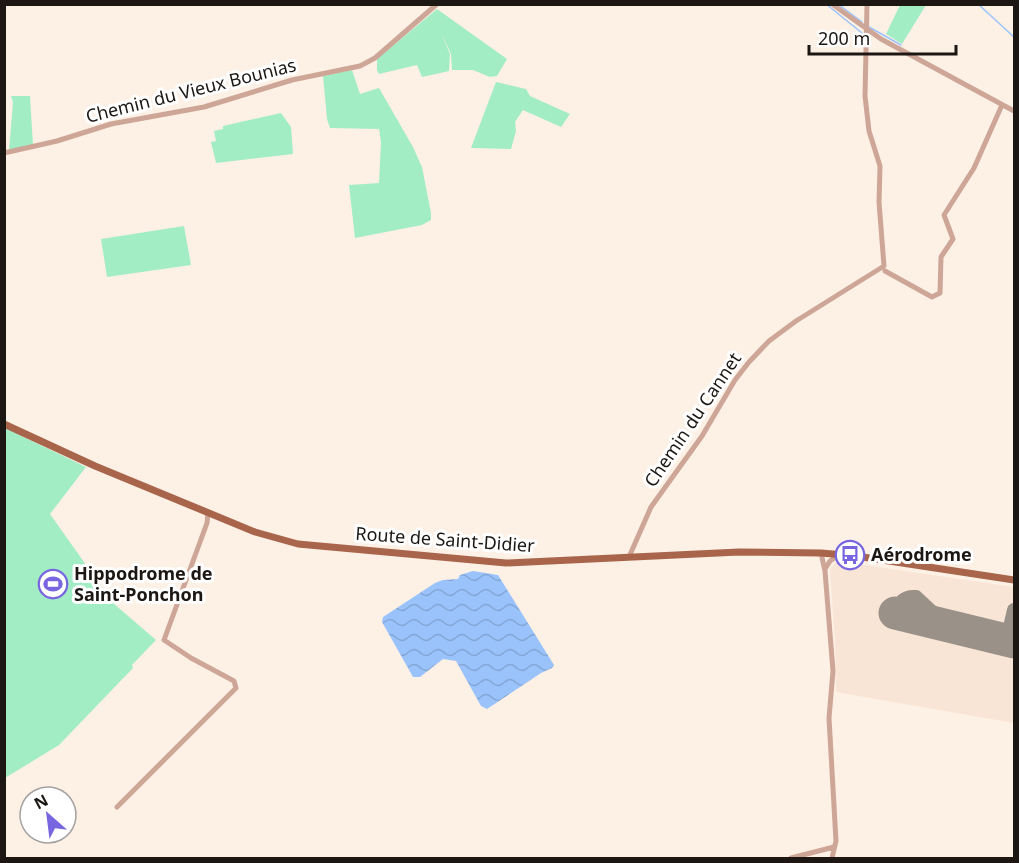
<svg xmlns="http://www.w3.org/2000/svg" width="1019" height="863" viewBox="0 0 1019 863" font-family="'Noto Sans',sans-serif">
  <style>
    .built { fill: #f9e5d5 }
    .green { fill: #a3edc4 }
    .water { fill: url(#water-waves) }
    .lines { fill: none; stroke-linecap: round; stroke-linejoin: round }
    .stream { stroke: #9ac3fb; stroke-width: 1.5 }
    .taxiway { stroke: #9a9189; stroke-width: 14 }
    .runway { stroke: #9a9189; stroke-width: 33 }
    .minor { stroke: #cea698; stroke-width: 5 }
    .major { stroke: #a9654b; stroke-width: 7 }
    .labels { text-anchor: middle; stroke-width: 6; stroke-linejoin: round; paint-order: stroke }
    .street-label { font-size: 18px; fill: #1c1713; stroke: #fff }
    .poi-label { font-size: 18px; font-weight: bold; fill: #1c1713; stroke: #fff; text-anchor: start }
  </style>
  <defs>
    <pattern id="water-waves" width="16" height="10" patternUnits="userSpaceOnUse" patternTransform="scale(1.5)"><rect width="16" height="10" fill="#9ac3fb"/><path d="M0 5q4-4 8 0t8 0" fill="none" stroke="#84a7d6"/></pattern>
  </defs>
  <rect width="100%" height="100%" fill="#fdf0e5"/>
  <path class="built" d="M837 561 1014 587V723L836 692 835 642 830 569Z"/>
  <path class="green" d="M900 5H926L902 44 886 34Z
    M437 9 507 59 497 76 490 77 473 70H452L451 54 441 33 450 54 449 71 422 77 417 65 379 74 377 70V59Z
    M352 70 360 94 379 88 413 147 422 167 431 213V220L422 225 355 238 349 185 379 183 381 142 379 129 330 128 327 119 323 76Z
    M496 82 526 89 530 96 570 114 561 127 523 110 515 122 516 131 511 149 471 148Z
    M11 96H30L33 145 9 150 13 102Z
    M281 113 291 127 293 154 216 163 211 142 216 141 214 131 223 129V126Z
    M184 226 191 265 107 277 101 239Z
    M5 428 86 467 50 514 113 603 156 640 132 665 133 668 59 745 5 778Z"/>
  <path class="water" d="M473 571 498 575 554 665 552 668 541 673 487 709 481 706 456 661 443 659 420 677H413L382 622 383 617 435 583 443 580 458 579 460 575Z"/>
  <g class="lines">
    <path class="stream" d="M826 4 862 33
      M838 4 862 22
      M978 4 1014 37
      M869 27 901 45"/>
    <path class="taxiway" d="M900 614C897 602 905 596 916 597L947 626
      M1007 640 1014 610"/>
    <path class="runway" d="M895 613 1014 642"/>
    <path class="minor" d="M832 4 881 39 1014 111
      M4 153 57 141 111 124 204 107 292 80 360 66 375 58 437 4
      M885 271 932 297 940 293 941 257 953 239 944 215 974 168 1002 105
      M821 553 825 571 833 671 829 718 836 841 832 858
      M629 557 651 507 702 436 735 380 749 362 769 341 796 321 884 266 879 202 880 166 869 131 865 96 867 4
      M825 569 830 561 839 555
      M117 807 236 688 234 681 191 658 164 640 207 523 208 512
      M791 858 834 847"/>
    <path class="major" d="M4 424 95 466 255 532 298 544 506 563 739 552 821 553 856 556 1014 580"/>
  </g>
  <defs>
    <g id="bus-ring" transform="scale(1.5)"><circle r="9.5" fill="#fff" stroke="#7866e1" stroke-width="1.5"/><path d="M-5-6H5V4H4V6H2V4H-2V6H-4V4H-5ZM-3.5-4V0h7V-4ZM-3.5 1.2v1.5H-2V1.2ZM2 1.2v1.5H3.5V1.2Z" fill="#7866e1"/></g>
    <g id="stadium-ring" transform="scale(1.5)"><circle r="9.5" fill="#fff" stroke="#7866e1" stroke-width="1.5"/><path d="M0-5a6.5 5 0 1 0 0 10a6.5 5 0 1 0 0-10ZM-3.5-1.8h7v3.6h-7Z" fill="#7866e1"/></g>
  </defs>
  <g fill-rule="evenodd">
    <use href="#bus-ring" x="850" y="555"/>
    <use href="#stadium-ring" x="53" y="584"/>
  </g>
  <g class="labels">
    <g class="street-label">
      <text transform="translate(191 91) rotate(-14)" y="6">Chemin du Vieux Bounias</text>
      <text transform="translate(693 420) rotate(-56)" y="6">Chemin du Cannet</text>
      <text transform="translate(445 540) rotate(4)" y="6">Route de Saint-Didier</text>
    </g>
    <g class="poi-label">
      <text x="871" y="561">Aérodrome</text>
      <text x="74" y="580">Hippodrome de<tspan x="74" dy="21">Saint-Ponchon</tspan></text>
    </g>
  </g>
  <rect width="1019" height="863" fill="none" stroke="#1c1713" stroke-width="12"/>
  <g transform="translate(48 815) rotate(332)"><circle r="28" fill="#ffffff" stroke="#a4a2a1" stroke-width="1.5"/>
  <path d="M0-4.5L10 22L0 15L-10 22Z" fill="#7866e1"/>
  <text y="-9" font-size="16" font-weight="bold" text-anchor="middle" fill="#1c1713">N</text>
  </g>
  <path d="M809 45v9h147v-9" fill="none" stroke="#1c1713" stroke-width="3"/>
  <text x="818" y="45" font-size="18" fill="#1c1713" stroke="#ffffff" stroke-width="4.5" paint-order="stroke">200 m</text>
</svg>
